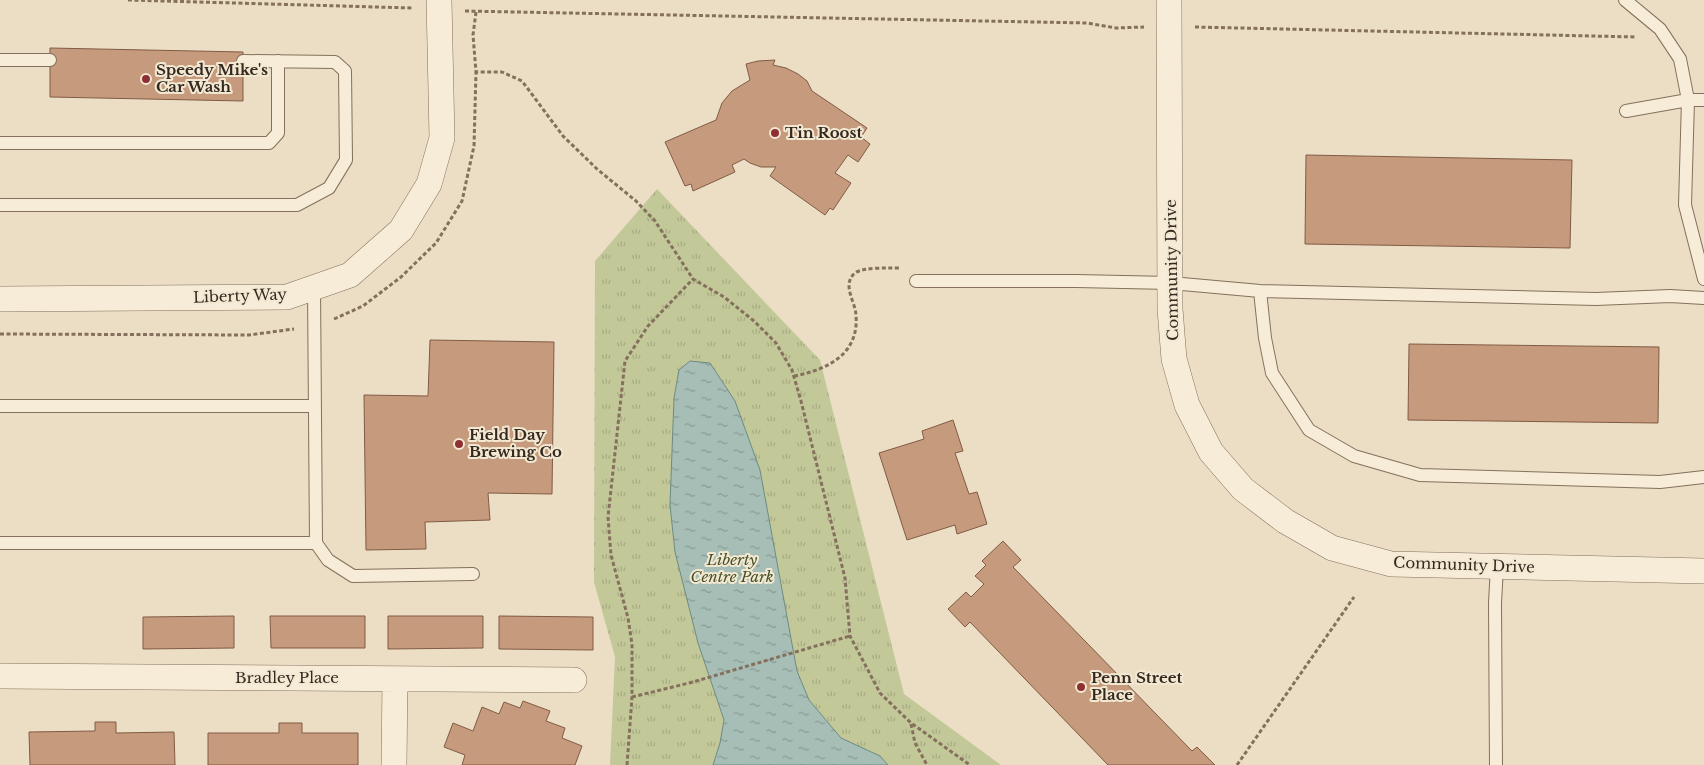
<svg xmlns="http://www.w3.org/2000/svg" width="1704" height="765" viewBox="0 0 1704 765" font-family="'Libre Baskerville',serif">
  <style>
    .park { fill: url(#park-tufts) }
    .water { fill: url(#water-ripples); stroke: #6d8b83 }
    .building { fill: #c69a7d; stroke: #815b44 }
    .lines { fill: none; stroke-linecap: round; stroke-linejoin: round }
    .service-casing { stroke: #84705c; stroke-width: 14 }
    .minor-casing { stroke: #84705c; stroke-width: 26 }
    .path { stroke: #84705c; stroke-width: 3; stroke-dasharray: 4 2.5; stroke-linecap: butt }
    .service { stroke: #f6ecd7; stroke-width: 12 }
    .minor { stroke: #f6ecd7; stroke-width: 25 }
    .poi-dot { fill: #8e3032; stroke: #f3e9d3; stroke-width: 2 }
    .labels { text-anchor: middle; stroke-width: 4; stroke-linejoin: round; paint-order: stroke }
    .poi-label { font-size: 15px; font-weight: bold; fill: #35291f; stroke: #f3e9d3; text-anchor: start }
    .street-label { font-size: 15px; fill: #35291f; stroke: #f3e9d3 }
    .park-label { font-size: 15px; font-style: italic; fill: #465027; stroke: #f3e9d3 }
  </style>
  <defs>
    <pattern id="park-tufts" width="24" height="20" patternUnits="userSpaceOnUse" patternTransform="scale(1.25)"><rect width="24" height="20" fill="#c3c899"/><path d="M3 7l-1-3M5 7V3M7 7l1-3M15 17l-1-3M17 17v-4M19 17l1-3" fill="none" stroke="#a8ac83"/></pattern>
    <pattern id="water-ripples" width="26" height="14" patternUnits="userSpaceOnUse" patternTransform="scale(1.25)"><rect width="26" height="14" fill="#a6beb6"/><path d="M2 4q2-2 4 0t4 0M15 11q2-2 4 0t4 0" fill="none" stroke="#889a93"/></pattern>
  </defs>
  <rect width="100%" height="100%" fill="#ebdec4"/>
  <path class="park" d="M657 189 820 360 904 694 1001 765H610L615 657 594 582 595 261Z"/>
  <path class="water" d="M690 361 710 363 735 401 760 470 797 671 809 700 841 738 880 756 888 765H713L720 743 724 720 698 643 675 552 670 505 674 398 679 370Z"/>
  <path class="building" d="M50 48 243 52V101L50 97Z
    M775 60 773 65 786 68 798 74 807 81 812 91 867 128 861 137 870 144 858 162 848 155 835 173 851 183 833 210 830 208 825 215 770 176 776 167H761L750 163 744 159 732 165 735 172 693 191 691 184 685 186 665 142 716 120 722 103 732 91 750 80 746 64 758 61Z
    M1306 155 1572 160 1570 248 1305 244Z
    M430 340 554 342 552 494 488 493 490 520 425 522 426 549 366 550 364 395 428 396Z
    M1409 344 1659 347 1658 423 1408 420Z
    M953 420 963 451 955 453 969 494 977 492 987 524 957 534 955 525 907 540 879 453 924 439 922 431Z
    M1003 541 1021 560 1013 567 1192 751 1197 747 1215 765H1108L970 622 965 627 948 609 966 592 971 597 984 584 975 576 986 565 982 561Z
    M234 616V648L143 649V617Z
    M270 616H365V648H271Z
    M388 616H483V648L388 649Z
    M499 616 593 617V650L499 649Z
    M523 701 550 711 546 721 565 728 562 738 582 746 575 765H462L465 755 444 747 453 723 473 731 482 707 499 714 504 702 520 708Z
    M95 722H116V733L174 732 175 765H30L29 732 95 731Z
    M279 723H302V733H358V765H208V733H279Z"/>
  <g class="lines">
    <g class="service-casing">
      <path id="service" d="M1625 0 1660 29 1680 59 1688 100 1626 111
        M0 60H50
        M1704 100H1688L1685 205 1704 279
        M0 143H269L278 133V61
        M0 205H297L329 188 346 160 345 71 335 62 243 61
        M916 281H1076L1171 283 1260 291 1596 299 1670 296 1704 298
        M1260 291 1265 338 1272 373 1309 430 1354 456 1420 475 1660 482 1704 477
        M0 406H314
        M0 543H316L314 287
        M316 543 328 560 353 576 473 574
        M1496 765 1495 603 1497 566"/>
    </g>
    <g class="minor-casing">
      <path id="minor" d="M1169 0 1170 309 1174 359 1187 405 1211 452 1243 489 1285 521 1332 548 1391 564 1704 571
        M0 299 287 297 350 275 401 230 429 184 442 138 439 0
        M0 676 574 680
        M394 765 395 679"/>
    </g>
    <path class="path" d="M128 0 412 8
      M465 11 1087 23 1116 28 1144 27
      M476 12 473 35 476 72H502L522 81 563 136 597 169 636 201 655 221 693 279 724 297 754 321 776 343 792 370 801 401 845 578 850 636 880 693 911 723 970 765
      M1195 27 1636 37
      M334 319 363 306 401 277 436 243 462 201 474 146 476 72
      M0 334 249 335 294 329
      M794 376C826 370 859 355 856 316 856 302 841 285 855 273 863 267 890 268 901 268
      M632 697 693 682 850 636
      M911 724 915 743 927 765
      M627 765 632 697V644L628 618 611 555 608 517 625 361 648 326 693 279
      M1237 765 1354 597"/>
    <use href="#service" class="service"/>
    <use href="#minor" class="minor"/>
  </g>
  <g class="poi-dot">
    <circle cx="146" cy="79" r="5"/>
    <circle cx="775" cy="133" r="5"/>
    <circle cx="459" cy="444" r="5"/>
    <circle cx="1081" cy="687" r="5"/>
  </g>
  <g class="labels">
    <g class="poi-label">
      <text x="156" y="75">Speedy Mike's<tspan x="156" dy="17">Car Wash</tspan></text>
      <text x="785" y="138">Tin Roost</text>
      <text x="469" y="440">Field Day<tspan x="469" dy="17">Brewing Co</tspan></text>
      <text x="1091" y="683">Penn Street<tspan x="1091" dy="17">Place</tspan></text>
    </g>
    <g class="street-label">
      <text transform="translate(1172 270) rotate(-91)" y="5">Community Drive</text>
      <text transform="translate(240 296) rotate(-2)" y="5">Liberty Way</text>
      <text transform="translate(1464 565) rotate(2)" y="5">Community Drive</text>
      <text x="287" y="683">Bradley Place</text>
    </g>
    <g class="park-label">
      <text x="732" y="565">Liberty<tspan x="732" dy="17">Centre Park</tspan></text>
    </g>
  </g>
</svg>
